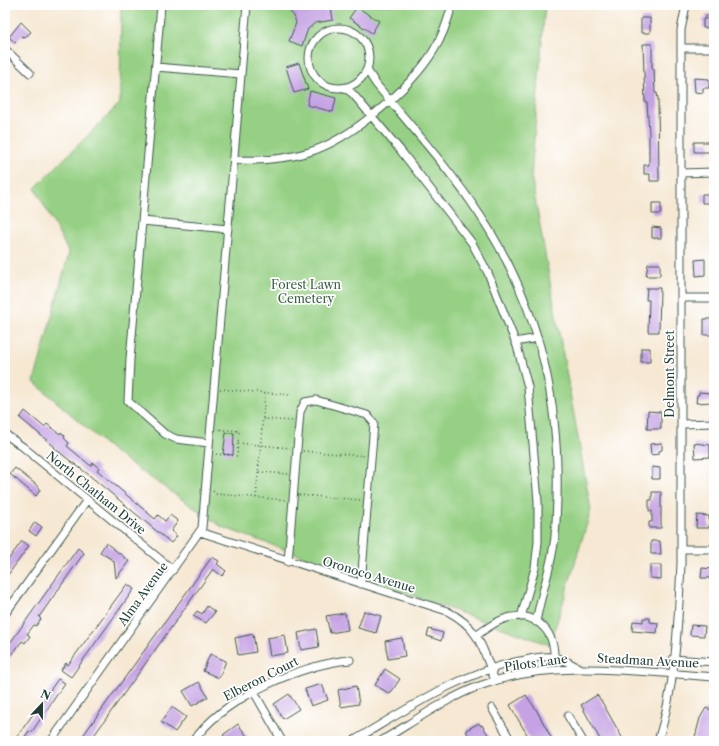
<svg xmlns="http://www.w3.org/2000/svg" width="719" height="746" viewBox="0 0 719 746" font-family="'Libre Caslon Text',serif">
  <style>
    .green { fill: #96d084; stroke: #5a865c }
    .building { fill: #c5a2e4 }
    .lines { fill: none; stroke-linecap: round; stroke-linejoin: round }
    .minor-casing { stroke: #3f574c; stroke-width: 9 }
    .path { stroke: #3f574c; stroke-width: 1.5; stroke-dasharray: 1 3; stroke-linecap: butt }
    .minor { stroke: #fff; stroke-width: 7 }
    .labels { text-anchor: middle; stroke-width: 3.5; stroke-linejoin: round; paint-order: stroke }
    .park-label { font-size: 12px; fill: #3d6248; stroke: #fff }
    .street-label { font-size: 12px; fill: #1f3d34; stroke: #fff }
  </style>
  <rect width="100%" height="100%" fill="#fff"/>
  <filter id="ink" filterUnits="userSpaceOnUse"><feTurbulence type="fractalNoise" baseFrequency=".025" numOctaves="2"/><feDisplacementMap in="SourceGraphic" scale="8" xChannelSelector="R" yChannelSelector="G"/><feConvolveMatrix kernelMatrix="1 2 1 2 8 2 1 2 1" color-interpolation-filters="sRGB"/></filter>
  <filter id="wash" filterUnits="userSpaceOnUse"><feTurbulence type="fractalNoise" baseFrequency=".012" numOctaves="4" result="noise"/><feDisplacementMap in="SourceGraphic" scale="16" xChannelSelector="R" yChannelSelector="G"/><feGaussianBlur stdDeviation="0.9" result="paint"/><feColorMatrix in="noise" values="0 0 0 0 0 0 0 0 0 0 0 0 0 0 0 0 0 1.4 0 .05"/><feComposite in="paint" operator="in"/></filter>
  <g filter="url(#wash)">
    <rect width="100%" height="100%" fill="#f6e8d3"/>
    <path class="green" d="M121 5H545L531 176 591 510 550 645 222 527 115 453 34 382 69 253 35 188 120 103Z"/>
    <g id="blocks">
      <path class="building" d="M285 5H303L313 10 331 7 333 20 315 23 308 29 302 46 289 41 296 23 294 16Z
        M357 7 379 21 372 33 349 18Z
        M706 15H714V28H703V19H706Z
        M641 18H650V33H641Z
        M21 22 31 32 24 38 22 36 15 43 9 37Z
        M643 44H652V69H654L655 93H657L658 99 659 181H650V174H644V165H649V133L647 102H645Z
        M299 63 308 89 294 93 286 67Z
        M694 78 709 79V88H703V93L695 92Z
        M310 91 336 98 333 112 307 105Z
        M694 142H710V152H694Z
        M702 194H714V203H702Z
        M652 203H661V214H652Z
        M652 227 661 228V238H652Z
        M705 259V275L696 276 695 260Z
        M648 264H660V276H646Z
        M647 288H660L659 332H648L649 300H646Z
        M704 319H714L713 335H704Z
        M641 348H650V362H641Z
        M699 392 710 393 712 402 696 403 697 395H699Z
        M25 411 44 427 47 424 60 434 61 432 65 436 64 438 69 443 67 446 91 466 93 463 99 468 97 470 155 519 158 515 165 521 170 515 178 521 171 531 177 536 171 543 89 475 59 452 54 448 55 447 20 418Z
        M648 411 661 412V429H647Z
        M226 433H234L233 455 223 454Z
        M662 443V450L659 451V454L651 455 650 444Z
        M694 443 710 445V457L695 458Z
        M652 467 660 468V479H652Z
        M15 468 39 487 40 490 36 496 10 474Z
        M652 492H661V528H649V522H652V511H649V500H652Z
        M697 515 709 516V528H696Z
        M35 522 42 527 36 536 29 531Z
        M22 541 29 546 5 579V564Z
        M651 541H660L661 554H651Z
        M106 543 129 561 116 578 114 561 100 552Z
        M78 548 84 553 39 617 41 619 36 626 34 625 27 634 30 636 25 643 22 641 5 664V650Z
        M212 557 219 561 217 564 226 571 222 576 213 569 90 741H79Z
        M650 565H661V579L650 578Z
        M702 568 713 569V578H701Z
        M127 584 134 589 71 677 61 670 66 663 68 665Z
        M207 606 215 612 206 623 193 616 197 611 202 614Z
        M364 611 381 616 376 633 358 628Z
        M345 613 348 630 330 633 326 616Z
        M643 618H650V622L658 623 657 633 632 631 633 621 643 622Z
        M691 625 705 626 704 636 690 635Z
        M316 629 319 647 301 650 298 633Z
        M429 629 443 633 441 641 427 636Z
        M253 634 256 652 238 655 235 638Z
        M285 635 288 653 270 656 267 638Z
        M402 638 405 656 388 659 385 641Z
        M210 654 226 661 219 678 203 671Z
        M385 669 400 679 390 694 375 685Z
        M58 679 65 683 33 730 31 733 29 731 22 741H14Z
        M199 682 208 697 192 706 183 691Z
        M322 684 328 700 311 706 305 689Z
        M356 686 359 704 341 707 338 690Z
        M289 694 299 709 283 719 274 704Z
        M526 695 537 711 553 741H531L519 721 510 705Z
        M597 695 602 702 624 741H601L581 705Z
        M172 707 186 717 175 732 161 722Z
        M706 708 714 711V738L712 737 711 741H694L700 718Z
        M479 723 481 726 482 725 492 741H470L466 730Z
        M238 724 249 739 245 741H228L223 735Z"/>
    </g>
  </g>
  <g filter="url(#ink)">
    <use href="#blocks" fill-opacity="0" stroke="#3f574c" stroke-width="1"/>
    <g class="lines">
      <g class="minor-casing">
        <path id="minor" d="M161 5 130 359 128 401 165 434 176 439 209 443
          M309 58a30 30 0 1 1 60 0a30 30 0 1 1-60 0Z
          M681 48H714
          M5 49 30 73
          M156 67 241 74
          M367 70 376 84C408 123 442 160 471 202 543 304 565 413 555 536 552 566 541 593 536 622
          M345 88 353 94 401 151 472 243 488 273 517 346 528 387 538 501V542L535 568 521 617
          M234 160C260 161 284 160 309 152 350 140 412 87 434 50 443 36 448 20 452 5
          M681 173 714 172
          M142 221 228 229
          M681 298H714
          M515 342 538 338
          M681 424 714 423
          M5 434 23 447 173 570
          M200 532 447 611C480 628 483 649 495 681
          M681 549H714
          M288 562 300 412 305 402 316 400 367 415 374 423 361 584
          M5 614 87 500
          M477 635C486 629 494 622 504 619 532 609 555 629 554 657
          M673 659 714 662
          M254 692 282 741
          M492 708 511 741
          M568 716 583 741
          M51 741 202 528 247 5
          M194 741C221 699 301 664 350 660
          M353 741C406 710 459 673 520 661 530 659 541 656 550 657 560 657 570 663 579 668
          M381 741C413 722 446 698 482 685 555 658 638 672 714 677
          M658 741C676 685 678 623 681 564V30L686 5"/>
      </g>
      <path class="path" d="M220 389 291 395
        M263 419 293 421
        M238 443 290 448
        M303 451 365 456
        M216 454 237 456 239 431 217 429
        M259 472 289 474
        M213 491 216 494 285 500
        M299 495 361 500
        M256 498 265 393"/>
      <use href="#minor" class="minor"/>
    </g>
  </g>
  <g class="labels">
    <g class="park-label">
      <text x="306" y="289">Forest Lawn<tspan x="306" dy="14">Cemetery</tspan></text>
    </g>
    <g class="street-label">
      <text transform="translate(670 374) rotate(-90)" y="4">Delmont Street</text>
      <text transform="translate(96 493) rotate(39)" y="4">North Chatham Drive</text>
      <text transform="translate(369 575) rotate(17)" y="4">Oronoco Avenue</text>
      <text transform="translate(143 594) rotate(-54)" y="4">Alma Avenue</text>
      <text transform="translate(648 661) rotate(3)" y="4">Steadman Avenue</text>
      <text transform="translate(536 663) rotate(-8)" y="4">Pilots Lane</text>
      <text transform="translate(261 679) rotate(-27)" y="4">Elberon Court</text>
    </g>
  </g>
  <rect width="719" height="746" fill="none" stroke="#fff" stroke-width="20"/>
  <g transform="translate(42 704) rotate(22)" stroke="#ffffff" stroke-width="3" paint-order="stroke">
  <path d="M0-3L7 15L0 10L-7 15Z" fill="#1f3d34"/>
  <text y="-6" font-size="11" font-weight="bold" text-anchor="middle" fill="#1f3d34">N</text>
  </g>
</svg>
